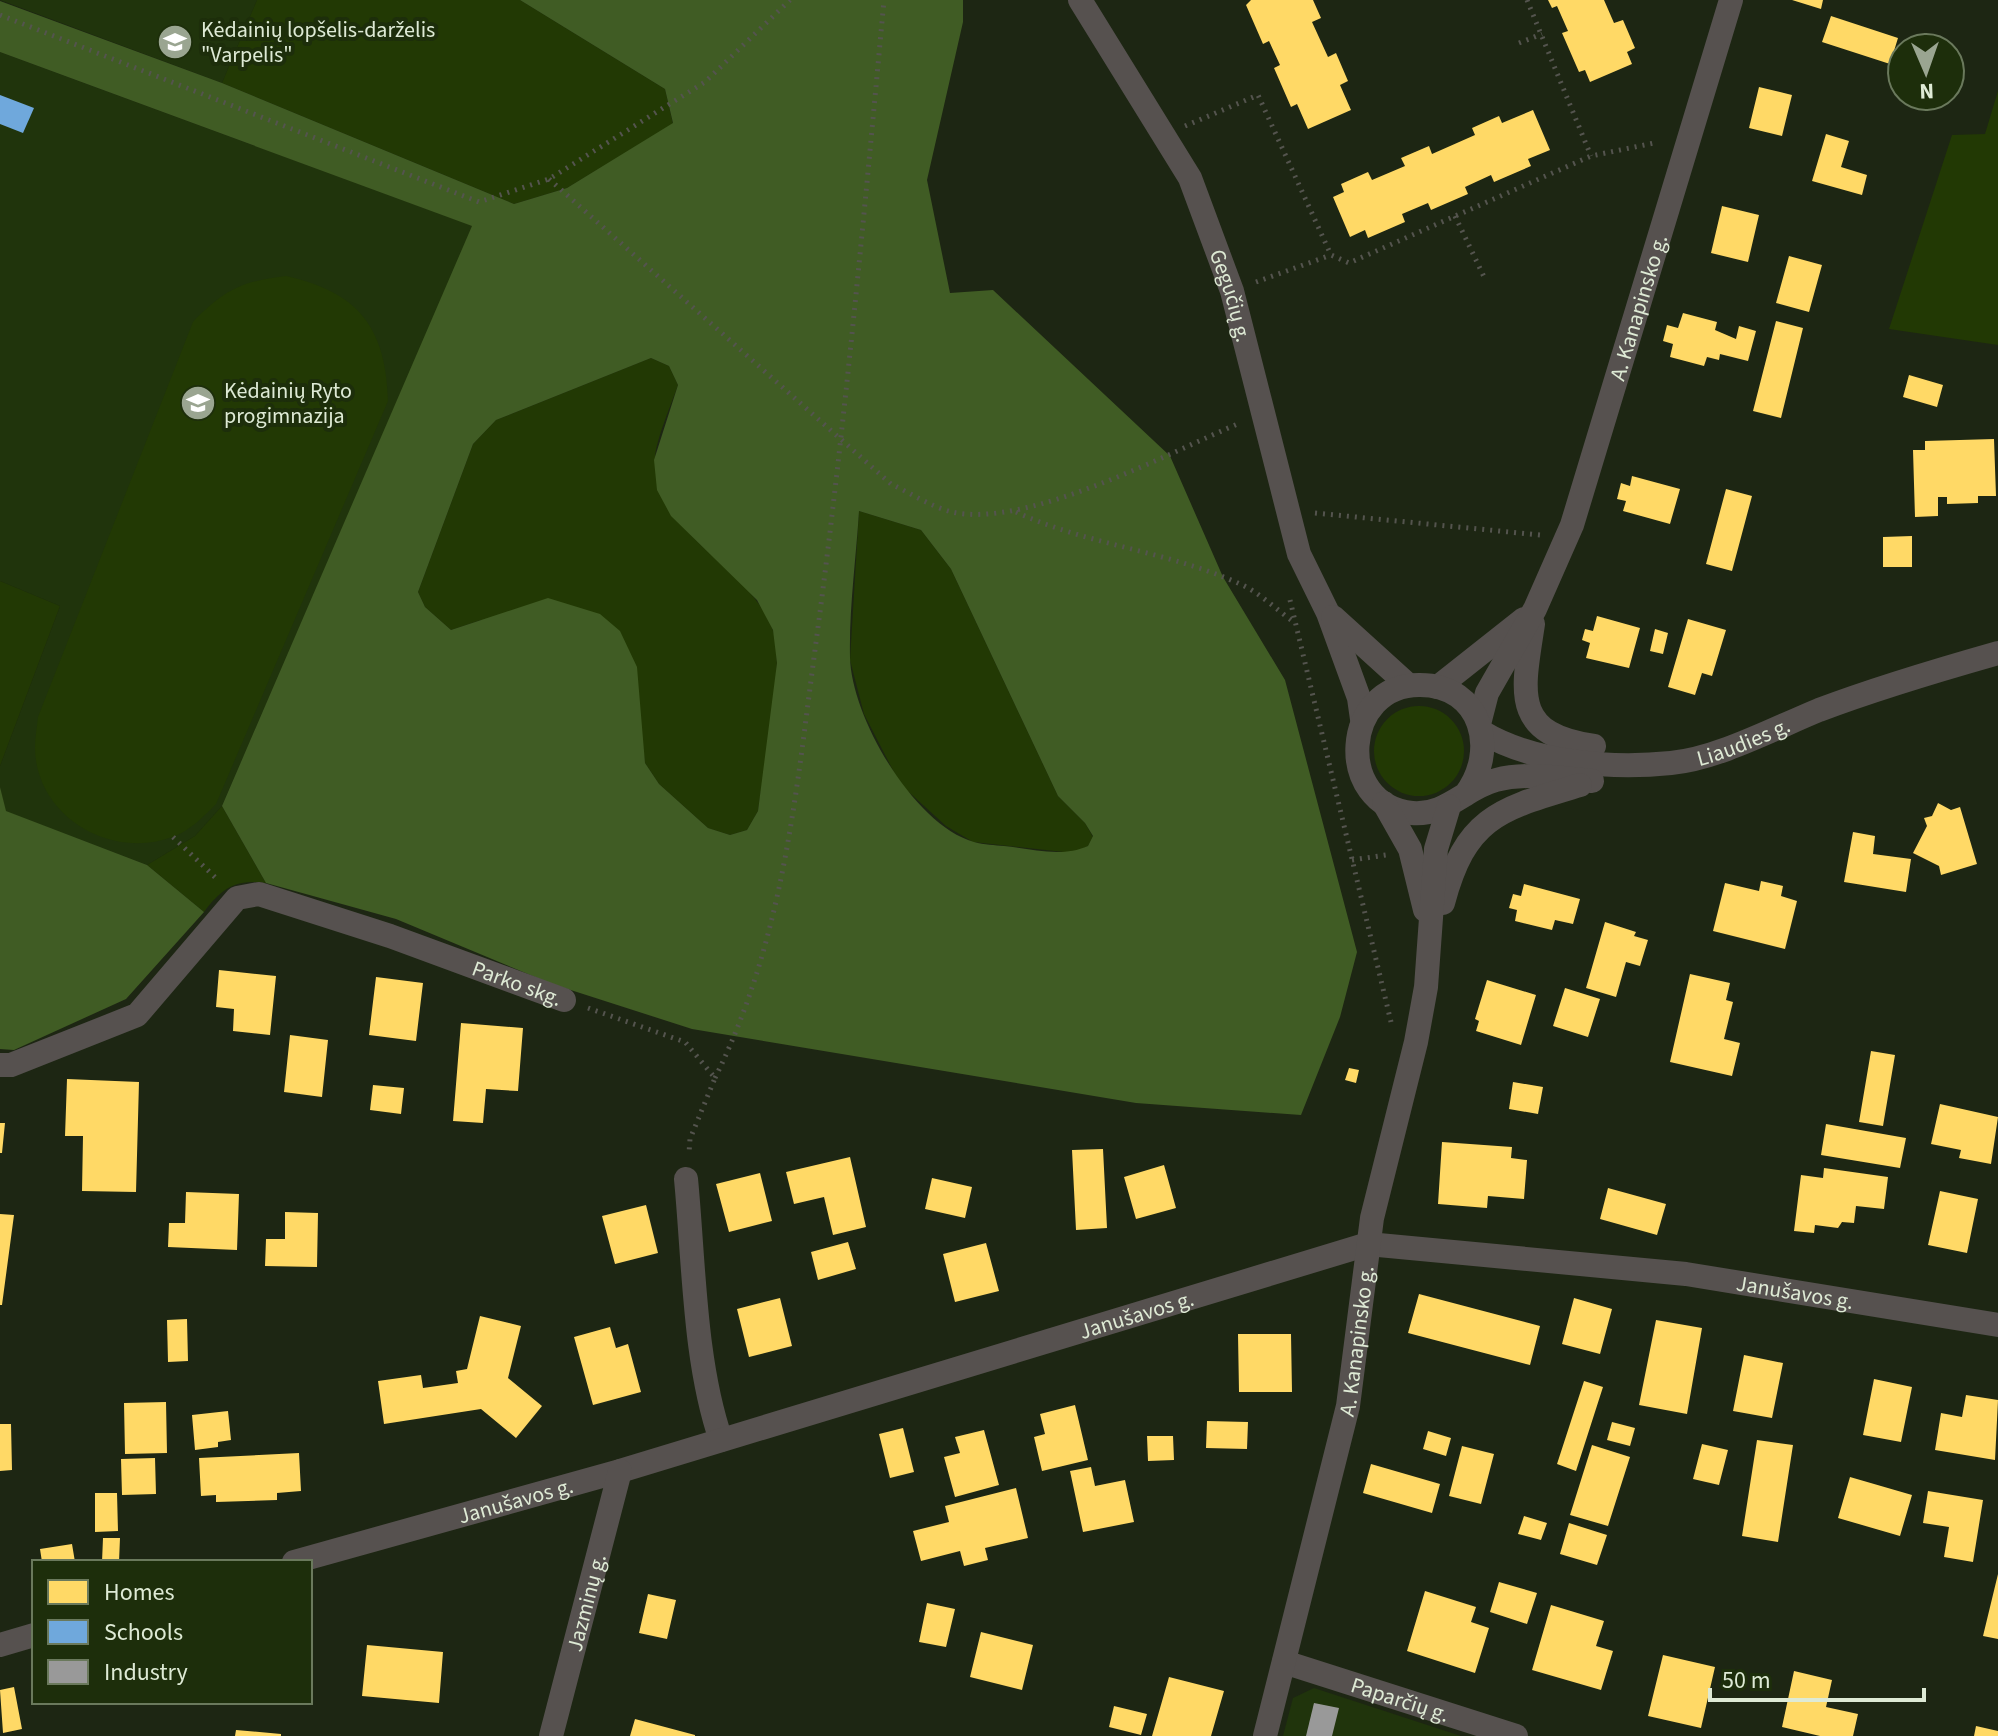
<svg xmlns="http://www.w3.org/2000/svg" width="1998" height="1736" viewBox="0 0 1998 1736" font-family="'Source Sans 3',sans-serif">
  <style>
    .built { fill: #20340c }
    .green { fill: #223904 }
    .forest { fill: #405c24; fill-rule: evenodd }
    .homes { fill: #ffd966 }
    .schools { fill: #6fa8dc }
    .industry { fill: #999 }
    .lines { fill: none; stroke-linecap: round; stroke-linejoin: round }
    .path { stroke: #54544e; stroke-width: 5; stroke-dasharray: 2 6; stroke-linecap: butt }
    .minor { stroke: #56514f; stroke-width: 24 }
    .labels { text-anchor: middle; stroke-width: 8; stroke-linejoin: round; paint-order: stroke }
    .poi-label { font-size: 22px; fill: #deead5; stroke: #1d2e0b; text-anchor: start }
    .street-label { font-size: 22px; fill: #deead5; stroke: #1d2e0b }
  </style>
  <rect width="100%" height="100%" fill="#1d2613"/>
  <path class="built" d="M0 0H257L222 83Z
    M0 52 473 226 222 806 195 836 147 865 5 811 0 787V766L60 606 0 581Z
    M1314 1688 1461 1736H1283L1293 1698Z"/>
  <path class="green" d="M257 0H520L665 89 673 124 567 188 514 204 222 83Z
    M1998 91V345L1889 329 1952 135 1985 134Z
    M286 276C358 292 386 327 388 401L216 804C203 817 190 831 172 837 110 860 36 816 35 748 35 738 37 727 38 717L193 322C224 290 242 281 286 276Z
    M651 358 669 366 678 385C672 403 654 444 655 461 661 541 746 562 772 628 787 664 763 769 758 811L747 830 730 835 708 828 659 784 645 763 640 722 481 620 451 630 425 607 418 592 473 444 496 420Z
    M859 511 921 530 951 569 1058 796 1085 823 1093 837 1088 846 1073 853 973 842 946 826 900 784 864 714 850 660Z
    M0 581 60 606 0 766Z
    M1374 751a45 45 0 1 1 90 0a45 45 0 1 1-90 0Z
    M222 806 266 883C236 879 222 888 204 912L147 865 195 836Z"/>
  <path class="forest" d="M520 0H963V22L927 180 950 293 993 290 1170 456 1223 577 1285 680 1357 952 1340 1017 1301 1115 1136 1103 692 1029 552 984 396 919 266 883 222 806 472 226 0 52V1L222 83 514 204 567 188 673 123 665 89ZM651 358 669 366 678 385 654 460 657 490 671 516 757 600 773 630 777 663 758 811 747 830 730 835 708 828 659 784 645 763 637 667 620 631 600 614 548 598 451 630 425 607 418 592 473 444 496 420ZM859 511 921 530 951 569 1058 796 1085 823 1093 836 1088 846C1061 858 1033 849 1004 846 995 845 984 845 974 842 914 825 851 717 850 657 849 609 856 559 859 511Z
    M0 787 6 811 147 865 204 912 126 999 14 1050 0 1049Z"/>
  <path class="homes" d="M1251 0H1313L1321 18 1312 22 1328 57 1336 53 1348 81 1340 85 1351 110 1308 129 1297 104 1291 107 1274 68 1280 65 1269 41 1263 44 1246 5Z
    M1548 0H1604L1614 23 1623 20 1635 48 1627 52 1632 64 1590 82 1585 70 1579 72 1562 33 1568 31 1557 6 1552 8Z
    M1792 0H1823L1821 9Z
    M1831 16 1898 38 1890 64 1822 42Z
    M1759 87 1792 95 1782 136 1749 128Z
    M1533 110 1550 150 1528 159 1531 166 1494 182 1491 175 1465 187 1468 194 1431 210 1428 203 1402 214 1405 222 1368 238 1365 230 1350 237 1333 197 1344 192 1341 184 1368 172 1372 180 1405 166 1401 158 1429 146 1432 154 1475 135 1472 128 1499 116 1502 123Z
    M1826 134 1849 141 1841 167 1867 175 1862 195 1812 181Z
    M1722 206 1759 215 1748 262 1711 253Z
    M1789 256 1822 265 1809 312 1776 303Z
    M1683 313 1717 322 1715 330 1736 339 1739 326 1756 331 1748 361 1720 354 1719 360 1707 357 1704 366 1670 357 1673 344 1663 341 1667 325 1678 328Z
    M1776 321 1803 328 1781 418 1753 411Z
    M1909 375 1943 385 1937 407 1903 397Z
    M1994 439 1996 496H1978V503L1947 504V497H1938V516L1915 517 1913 450H1925V441Z
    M1632 476 1680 489 1670 524 1623 511 1626 501 1617 499 1621 483 1630 486Z
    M1726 489 1752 496 1732 571 1706 564Z
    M1912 536V567H1883V537Z
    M1597 616 1640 628 1629 668 1586 658 1590 643 1582 640 1585 629 1593 631Z
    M1688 619 1726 630 1712 676 1702 673 1695 695 1668 687Z
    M1655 629 1668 633 1663 654 1650 651Z
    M1938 803 1951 810 1960 807 1977 864 1941 875 1939 866 1913 853 1927 826 1924 818 1932 816Z
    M1853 832 1875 836 1873 854 1911 859 1906 892 1844 882Z
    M1761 881 1783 886 1781 896 1797 901 1785 949 1713 931 1725 883 1759 891Z
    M1524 884 1580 899 1573 924 1555 920 1552 930 1515 921 1517 910 1509 908 1513 894 1521 896Z
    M1605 922 1636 932 1634 936 1648 940 1640 966 1626 962 1616 997 1586 988Z
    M219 970 276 976 270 1035 233 1031 234 1009 216 1007Z
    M1690 974 1730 983 1726 1000 1733 1002 1724 1039 1740 1043 1732 1076 1670 1062Z
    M376 977 423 983 416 1041 369 1035Z
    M1487 980 1536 995 1521 1045 1476 1031 1479 1021 1475 1019Z
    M1565 988 1600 999 1588 1037 1553 1026Z
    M461 1023 523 1028 518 1091 486 1089 483 1123 453 1121Z
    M290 1035 328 1040 322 1097 284 1092Z
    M1871 1051 1895 1055 1883 1126 1859 1122Z
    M1349 1068 1359 1070 1356 1083 1345 1080Z
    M67 1079 139 1082 136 1192 82 1191 83 1136H65Z
    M1513 1082 1543 1087 1538 1114 1509 1109Z
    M373 1085 404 1088 401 1114 370 1110Z
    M1940 1104 1998 1117 1991 1164 1959 1158 1961 1150 1931 1144Z
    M0 1123H5L2 1153H0Z
    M1826 1124 1906 1138 1900 1168 1821 1155Z
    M1442 1142 1512 1147 1511 1158 1527 1160 1524 1199 1488 1196 1487 1208 1438 1204Z
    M1103 1149 1107 1228 1076 1230 1072 1150Z
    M850 1157 866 1227 833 1235 824 1197 794 1204 786 1172Z
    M1164 1165 1176 1208 1136 1219 1124 1177Z
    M1824 1168 1888 1177 1884 1209 1856 1206 1854 1223 1842 1222 1838 1228 1815 1225 1814 1233 1794 1231 1801 1175 1823 1178Z
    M760 1173 772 1221 729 1232 716 1184Z
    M932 1178 972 1187 965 1218 925 1209Z
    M1608 1188 1666 1204 1657 1235 1600 1219Z
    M1940 1191 1978 1199 1967 1253 1928 1245Z
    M186 1192 239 1194 237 1250 168 1247 169 1223H185Z
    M646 1205 658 1253 615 1264 602 1216Z
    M285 1212 318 1213 317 1267 265 1266 266 1239H285Z
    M0 1214 14 1215 2 1305H0Z
    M848 1242 856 1269 818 1280 811 1252Z
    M986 1243 999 1291 955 1302 943 1254Z
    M1419 1294 1540 1326 1530 1365 1408 1333Z
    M780 1298 792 1346 749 1357 737 1309Z
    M1574 1298 1612 1309 1600 1354 1562 1344Z
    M480 1316 521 1326 508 1378 542 1406 516 1438 481 1409 384 1424 378 1381 421 1375 423 1388 458 1383 456 1371 467 1369Z
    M187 1319 188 1361 168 1362 167 1320Z
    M1656 1320 1702 1328 1687 1414 1639 1405Z
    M610 1327 616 1348 628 1344 641 1392 593 1405 574 1337Z
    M1238 1334H1291L1292 1392H1239Z
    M1744 1355 1783 1363 1772 1418 1733 1411Z
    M1874 1379 1912 1387 1901 1442 1863 1435Z
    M1584 1381 1603 1387 1576 1471 1557 1464Z
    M1966 1395 1998 1400 1995 1460 1935 1450 1941 1413 1962 1417Z
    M166 1402 167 1453 125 1454 124 1403Z
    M1075 1405 1088 1460 1042 1471 1034 1437 1045 1434 1040 1414Z
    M228 1411 231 1440 218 1442V1447L195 1450 192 1415Z
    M1207 1421 1248 1422 1247 1449 1206 1448Z
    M1612 1422 1635 1428 1630 1446 1607 1440Z
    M0 1424H11L12 1470 0 1471Z
    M903 1428 914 1472 890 1478 879 1434Z
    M984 1430 999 1485 955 1497 944 1457 960 1453 955 1437Z
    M1428 1431 1451 1438 1446 1456 1423 1449Z
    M1147 1436H1173L1174 1460 1148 1461Z
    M1757 1440 1793 1445 1778 1542 1742 1536Z
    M1702 1444 1728 1450 1719 1485 1693 1479Z
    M1592 1445 1630 1457 1608 1526 1570 1515Z
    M1462 1446 1494 1454 1481 1504 1449 1496Z
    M299 1453 301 1491 277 1493V1500L216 1502V1495L201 1496 199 1458Z
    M155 1458 156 1494 122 1495 121 1459Z
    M1371 1464 1440 1484 1432 1513 1363 1493Z
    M1091 1467 1095 1486 1125 1480 1134 1522 1083 1532 1070 1471Z
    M1850 1477 1912 1495 1900 1536 1838 1518Z
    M1016 1488 1028 1538 985 1548 988 1560 964 1566 960 1551 921 1561 913 1531 949 1522 945 1506Z
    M1928 1491 1983 1500 1973 1562 1944 1557 1949 1527 1923 1523Z
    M95 1493H117L118 1531 95 1532Z
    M1524 1516 1547 1523 1541 1540 1518 1534Z
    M1569 1523 1607 1535 1597 1565 1560 1554Z
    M103 1538H120L119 1562H102Z
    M72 1544 75 1562H42L40 1549Z
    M1998 1574V1639L1983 1636Z
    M1499 1582 1537 1593 1527 1624 1490 1612Z
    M1425 1591 1476 1607 1471 1622 1489 1628 1475 1673 1407 1651Z
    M648 1594 676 1600 667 1639 639 1633Z
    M927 1603 955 1609 946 1647 919 1642Z
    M1551 1605 1604 1621 1596 1646 1613 1651 1601 1690 1532 1670Z
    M981 1632 1033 1645 1022 1690 970 1677Z
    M367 1645 443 1652 439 1703 362 1696Z
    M1663 1655 1715 1667 1701 1728 1648 1716Z
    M1794 1671 1832 1680 1826 1707 1858 1714 1853 1736H1820L1782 1727Z
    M1169 1677 1224 1691 1211 1736H1152Z
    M14 1687 22 1729 3 1733 0 1690Z
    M1114 1706 1147 1714 1141 1735 1109 1727Z
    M635 1719 695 1735V1736H630Z
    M1976 1726 1998 1731V1736H1974Z
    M236 1730 281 1734V1736H235Z"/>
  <path class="schools" d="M0 95 34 108 23 133 0 124Z"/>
  <path class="industry" d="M1314 1703 1339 1708 1332 1736H1306Z"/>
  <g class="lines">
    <path class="path" d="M1527 0 1591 156
      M0 15 479 202 549 179 705 82 790 0
      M1519 43 1542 34
      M1185 126 1258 95 1331 255 1349 263 1591 156 1654 143
      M549 179 891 484C910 493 932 507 952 512 1027 529 1170 452 1240 423
      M1455 216 1486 281
      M1256 282 1331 255
      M1016 512C1087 545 1168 551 1240 584 1259 592 1278 611 1295 623
      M1315 513 1540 535
      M1290 600 1391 1022
      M173 837 219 881
      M1352 860 1386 855
      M588 1008 685 1042 715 1078 690 1139 689 1153
      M715 1078C783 940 795 800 815 650 844 434 864 217 884 0"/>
    <g class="minor">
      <path id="s1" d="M1080 0 1190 178 1232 291 1299 554 1328 613 1359 698 1362 719"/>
      <path d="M1333 617 1408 685"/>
      <path d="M1533 624C1523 691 1510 734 1594 746"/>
      <path d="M1438 687 1524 619"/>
      <path id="s2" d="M1479 724 1487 693 1535 609 1572 525 1731 0"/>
      <path id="s3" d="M1482 732C1533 763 1611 769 1671 763 1717 759 1775 728 1819 710 1877 688 1938 670 1998 653"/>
      <path d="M1465 795C1499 751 1482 685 1420 685 1342 684 1334 805 1412 813 1446 816 1465 788 1496 780 1527 772 1560 778 1592 781"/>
      <path d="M1384 803 1410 849 1425 910"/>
      <path d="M1443 903C1466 816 1500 809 1580 785"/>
      <path id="s4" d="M0 1065H11L137 1015 237 898 259 894 390 936 564 1000"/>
      <path d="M686 1179C694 1262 694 1362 721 1440"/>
      <path id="s5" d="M294 1562 620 1471 1368 1244 1686 1274 1998 1325"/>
      <path d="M0 1645 34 1635"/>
      <path id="s6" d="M1284 1662 1516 1736"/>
      <path id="s7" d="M551 1736 620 1471"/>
      <path id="s8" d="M1265 1736 1348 1406 1372 1218 1416 1042 1426 987 1436 849 1449 806"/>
    </g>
  </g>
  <defs>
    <g id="school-disc" transform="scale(1.8)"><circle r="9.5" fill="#9aa591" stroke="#1d2e0b"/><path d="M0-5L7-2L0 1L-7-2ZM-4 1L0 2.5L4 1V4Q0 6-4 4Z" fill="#fff"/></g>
  </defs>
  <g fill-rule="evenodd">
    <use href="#school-disc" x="175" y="42"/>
    <use href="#school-disc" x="198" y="403"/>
  </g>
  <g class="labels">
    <g class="poi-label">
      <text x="201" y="37">Kėdainių lopšelis-darželis<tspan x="201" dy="25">"Varpelis"</tspan></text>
      <text x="224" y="398">Kėdainių Ryto<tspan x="224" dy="25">progimnazija</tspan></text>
    </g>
    <g class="street-label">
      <text dy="8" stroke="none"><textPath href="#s1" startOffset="334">Gegučių g.</textPath></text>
      <text dy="8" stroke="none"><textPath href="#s2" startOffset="448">A. Kanapinsko g.</textPath></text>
      <text dy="8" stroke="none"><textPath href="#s3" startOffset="270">Liaudies g.</textPath></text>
      <text dy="8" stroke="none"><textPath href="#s4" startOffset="596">Parko skg.</textPath></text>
      <text dy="8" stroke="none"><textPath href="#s5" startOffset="1550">Janušavos g.</textPath></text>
      <text dy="8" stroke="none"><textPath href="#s5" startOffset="878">Janušavos g.</textPath></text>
      <text dy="8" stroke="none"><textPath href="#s8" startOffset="406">A. Kanapinsko g.</textPath></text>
      <text dy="8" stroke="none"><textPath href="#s5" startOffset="230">Janušavos g.</textPath></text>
      <text dy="8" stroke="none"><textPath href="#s7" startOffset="138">Jazminų g.</textPath></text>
      <text dy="8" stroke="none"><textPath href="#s6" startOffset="122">Paparčių g.</textPath></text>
    </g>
  </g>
  <rect x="32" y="1560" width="280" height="144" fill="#1d2e0b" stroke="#6a795c" stroke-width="2"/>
  <rect x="48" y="1580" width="40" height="24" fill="#ffd966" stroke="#6a795c" stroke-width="2"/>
  <text x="104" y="1600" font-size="24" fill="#deead5">Homes</text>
  <rect x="48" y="1620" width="40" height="24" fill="#6fa8dc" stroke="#6a795c" stroke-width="2"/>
  <text x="104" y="1640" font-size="24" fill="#deead5">Schools</text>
  <rect x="48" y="1660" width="40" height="24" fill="#999999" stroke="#6a795c" stroke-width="2"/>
  <text x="104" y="1680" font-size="24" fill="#deead5">Industry</text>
  <g transform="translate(1926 72) rotate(178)"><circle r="38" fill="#1d2e0b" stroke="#6a795c" stroke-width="2"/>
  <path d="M0-6L14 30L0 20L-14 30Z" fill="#9aa591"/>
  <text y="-12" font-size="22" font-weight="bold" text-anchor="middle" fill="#deead5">N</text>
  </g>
  <path d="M1710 1688v12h214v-12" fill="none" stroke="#deead5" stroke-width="4"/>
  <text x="1722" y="1688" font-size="24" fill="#deead5" stroke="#1d2e0b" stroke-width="6" paint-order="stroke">50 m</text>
</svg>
